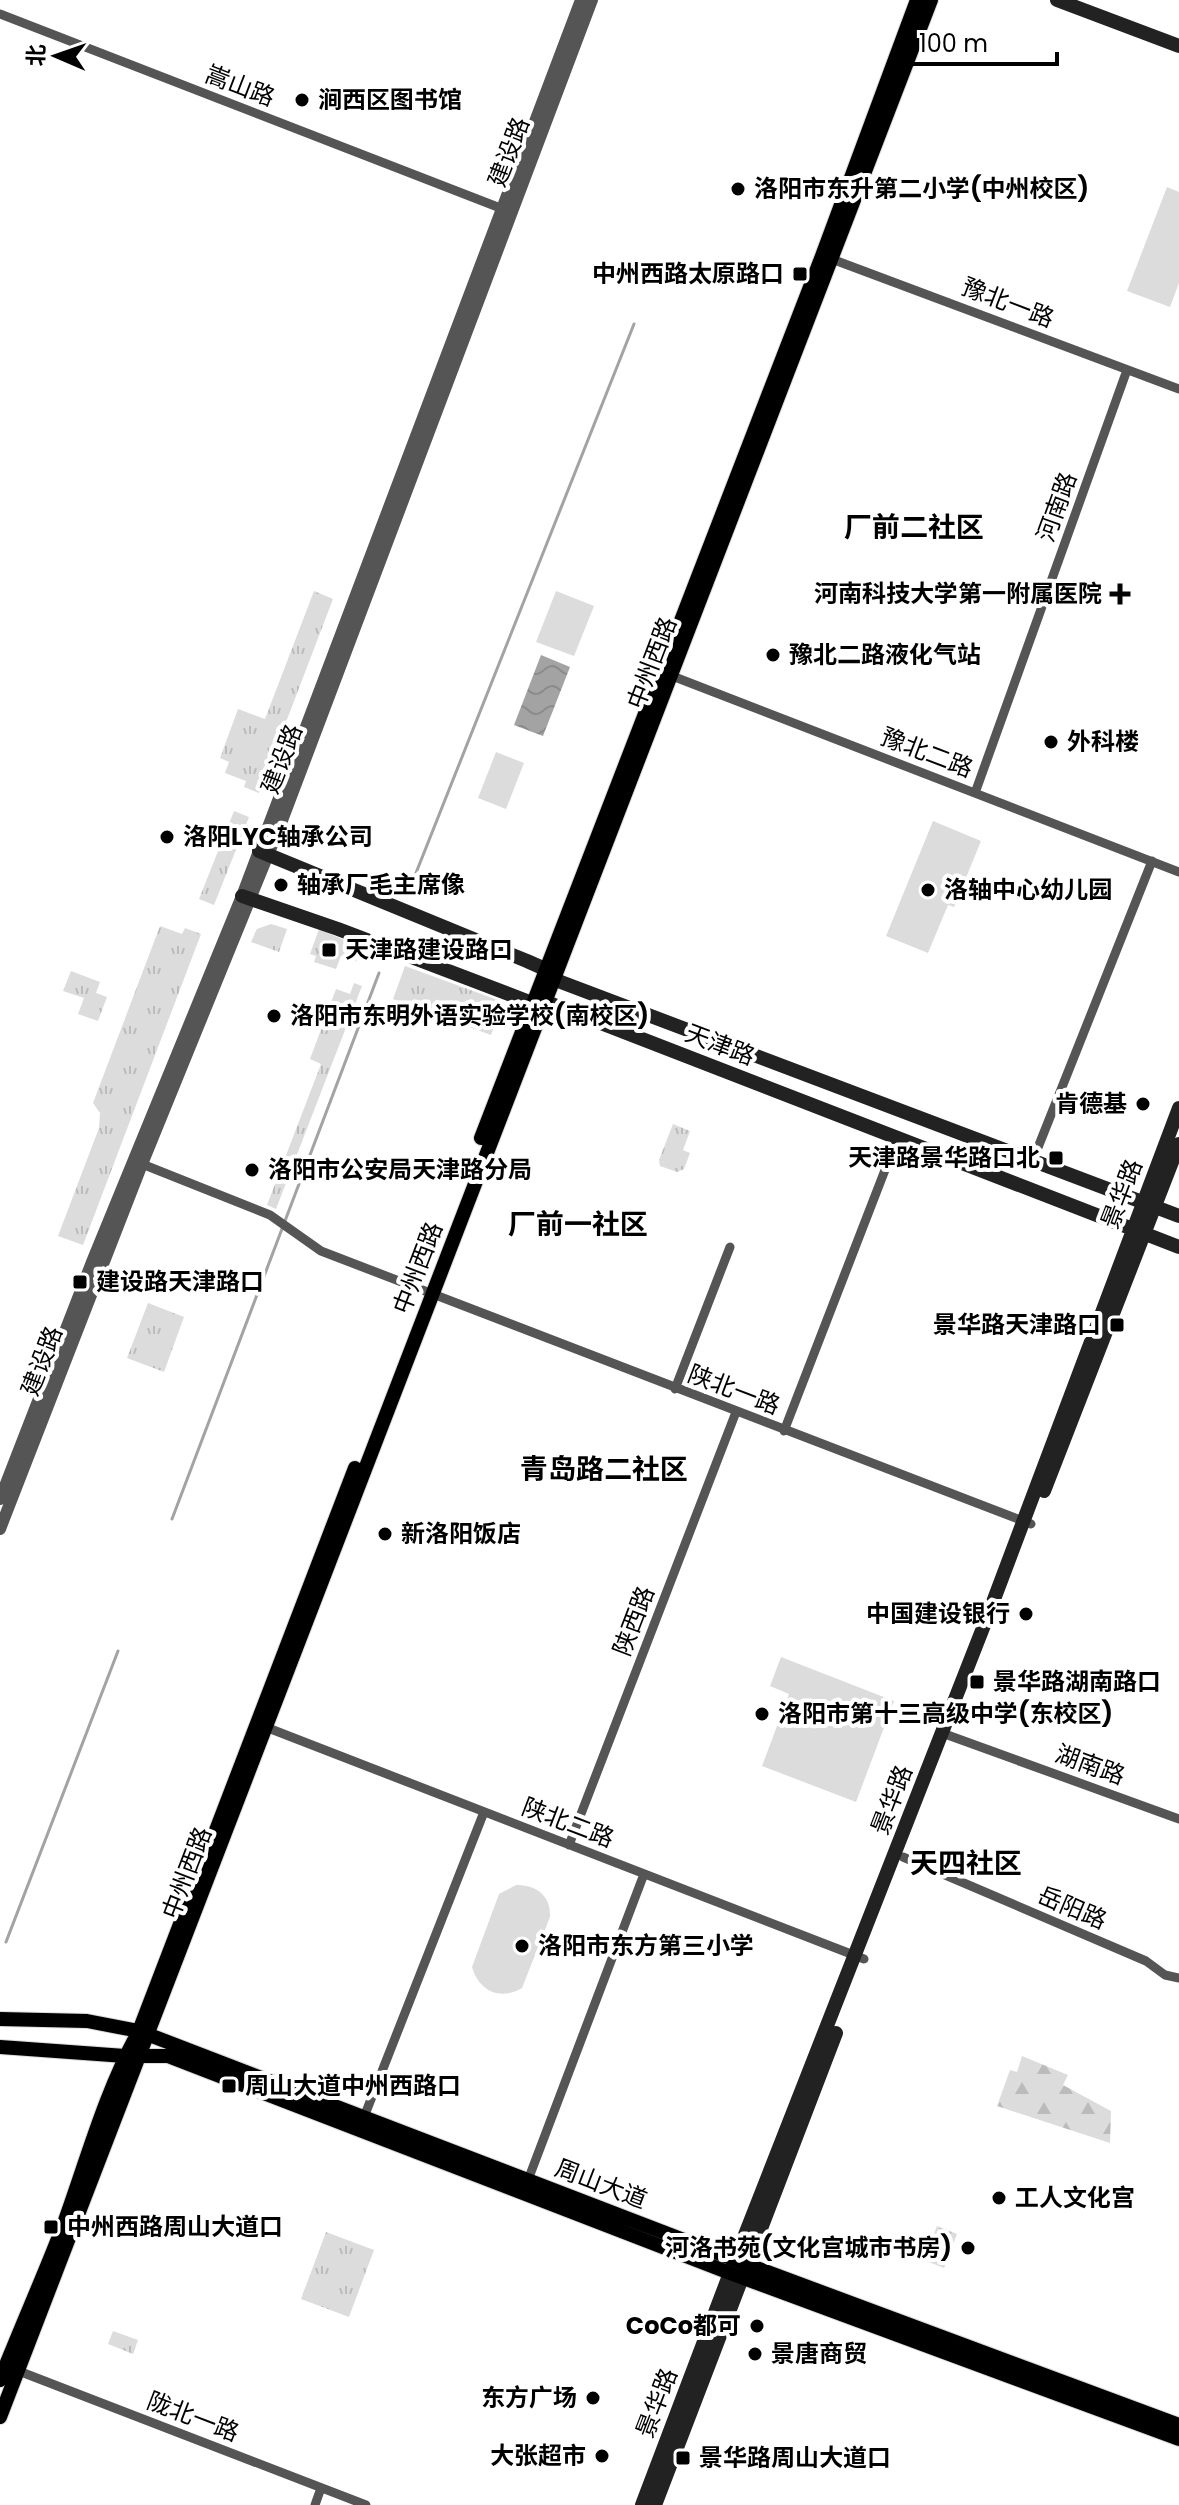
<svg xmlns="http://www.w3.org/2000/svg" width="1179" height="2505" viewBox="0 0 1179 2505" font-family="Poppins,'Noto Sans SC',sans-serif">
  <style>
    .grass { fill: url(#grass-tufts) }
    .forest { fill: url(#forest-firs) }
    .green { fill: #dcdcdc }
    .water { fill: url(#water-waves) }
    .lines { fill: none; stroke-linecap: round; stroke-linejoin: round }
    .stream { stroke: #a3a3a3; stroke-width: 3 }
    .primary-casing { stroke: #dbdbdb; stroke-width: 16 }
    .minor { stroke: #555; stroke-width: 9 }
    .tertiary { stroke: #555; stroke-width: 12 }
    .secondary { stroke: #222; stroke-width: 14 }
    .primary { stroke: #000; stroke-width: 14 }
    .poi-dot { fill: #000; stroke: #fff; stroke-width: 3 }
    .labels { text-anchor: middle; stroke-width: 8; stroke-linejoin: round; paint-order: stroke }
    .street-label { font-size: 24px; fill: #000; stroke: #fff }
    .poi-label { font-size: 24px; font-weight: bold; fill: #000; stroke: #fff; text-anchor: start }
    .quarter-label { font-size: 28px; font-weight: bold; fill: #000; stroke: #fff }
  </style>
  <defs>
    <pattern id="grass-tufts" width="24" height="20" patternUnits="userSpaceOnUse" patternTransform="scale(2)"><rect width="24" height="20" fill="#dcdcdc"/><path d="M3 7l-1-3M5 7V3M7 7l1-3M15 17l-1-3M17 17v-4M19 17l1-3" fill="none" stroke="#bbb"/></pattern>
    <pattern id="forest-firs" width="22" height="20" patternUnits="userSpaceOnUse" patternTransform="scale(2)"><rect width="22" height="20" fill="#dcdcdc"/><path d="M5 1l3.5 6h-7zM16 11l3.5 6h-7z" fill="#bbb"/></pattern>
    <pattern id="water-waves" width="16" height="10" patternUnits="userSpaceOnUse" patternTransform="scale(2)"><rect width="16" height="10" fill="#a3a3a3"/><path d="M0 5q4-4 8 0t8 0" fill="none" stroke="#8b8b8b"/></pattern>
  </defs>
  <rect width="100%" height="100%" fill="#fff"/>
  <path class="grass" d="M314 591 333 599 259 793 244 787 246 781 225 773 229 762 220 758 238 709 265 719Z
    M234 811 249 817 214 905 199 899Z
    M271 924 287 929 279 952 251 942 257 929Z
    M160 926 182 934 185 928 201 934 83 1245 58 1236 99 1128 100 1113 93 1103Z
    M319 929 351 943 357 961 341 956 336 969 314 962 316 956 310 954Z
    M405 966 503 1002 491 1035 393 999Z
    M71 971 100 982 96 993 107 997 98 1021 78 1014 84 998 63 991Z
    M354 983 362 986 276 1209 267 1205 321 1064 310 1059 336 989 350 994Z
    M673 1124 690 1131 683 1150 690 1153 684 1169 677 1172 660 1166 659 1160Z
    M148 1303 184 1317 164 1372 127 1358Z
    M937 2226 957 2234 944 2268 924 2260Z
    M326 2232 374 2250 349 2317 301 2299Z
    M113 2331 138 2340 133 2354 108 2344Z"/>
  <path class="forest" d="M1022 2056 1068 2075 1063 2085 1111 2111 1110 2143 997 2106 1010 2070 1017 2072Z"/>
  <path class="green" d="M1167 187 1179 192V283L1170 307 1127 291Z
    M556 591 594 606 574 656 536 642Z
    M496 752 524 763 506 809 478 798Z
    M933 821 981 841 954 907 948 905 928 953 886 936Z
    M781 1657 894 1701 856 1802 762 1766 789 1694 770 1686Z
    M516 1885C536 1885 551 1895 550 1917L522 1988C500 2001 479 1991 472 1967L499 1894Z"/>
  <path class="water" d="M541 655 570 667 543 736 514 725Z"/>
  <g class="lines">
    <path class="stream" d="M410 888 634 324
      M172 1519 379 973
      M6 1942 118 1651"/>
    <g class="primary-casing">
      <path id="primary" d="M481 1138 822 256 917 0
        M0 2019 87 2021 139 2031 754 2267 1179 2425
        M0 2047 125 2056H168L730 2273 1179 2439
        M0 2380C20 2329 43 2278 63 2226 87 2160 105 2092 139 2031L355 1468
        M0 2417 931 0"/>
    </g>
    <path class="minor" d="M0 14 508 211
      M829 258 1179 389
      M667 674 1179 872
      M975 793 1127 370
      M1033 1160 1152 861
      M142 1164 270 1215 321 1251 1031 1524
      M675 1389 730 1247
      M784 1431 897 1139
      M263 1726 864 1959
      M942 1733 1179 1819
      M569 1845 736 1412
      M903 1857 1146 1961 1165 1975 1179 1978
      M364 2117 484 1812
      M528 2180 644 1874
      M16 2370 366 2505
      M315 2505 321 2488"/>
    <path class="tertiary" d="M0 1499 92 1262 242 896 581 0
      M0 1529 142 1164 283 818 592 0"/>
    <path class="secondary" d="M1057 0 1179 46
      M259 851 527 961 545 969 553 979 1179 1216
      M242 896 338 929 532 1003 544 1001 1179 1247
      M1044 1491 1179 1144
      M642 2505 730 2273 990 1610 1179 1108
      M655 2505 836 2033"/>
    <use href="#primary" class="primary"/>
  </g>
  <g class="poi-dot">
    <circle cx="302" cy="100" r="8"/>
    <circle cx="738" cy="189" r="8"/>
    <rect x="792" y="266" width="16" height="16" rx="4"/>
    <path d="M1116 582h8v8h8v8h-8v8h-8v-8h-8v-8h8z"/>
    <circle cx="773" cy="655" r="8"/>
    <circle cx="1051" cy="742" r="8"/>
    <circle cx="167" cy="837" r="8"/>
    <circle cx="281" cy="885" r="8"/>
    <circle cx="928" cy="890" r="8"/>
    <rect x="321" y="942" width="16" height="16" rx="4"/>
    <circle cx="274" cy="1016" r="8"/>
    <circle cx="1143" cy="1104" r="8"/>
    <rect x="1048" y="1150" width="16" height="16" rx="4"/>
    <circle cx="252" cy="1170" r="8"/>
    <rect x="72" y="1274" width="16" height="16" rx="4"/>
    <rect x="1109" y="1317" width="16" height="16" rx="4"/>
    <circle cx="385" cy="1534" r="8"/>
    <circle cx="1026" cy="1614" r="8"/>
    <rect x="969" y="1674" width="16" height="16" rx="4"/>
    <circle cx="762" cy="1714" r="8"/>
    <circle cx="522" cy="1946" r="8"/>
    <rect x="221" y="2078" width="16" height="16" rx="4"/>
    <circle cx="999" cy="2198" r="8"/>
    <rect x="43" y="2219" width="16" height="16" rx="4"/>
    <circle cx="968" cy="2248" r="8"/>
    <circle cx="757" cy="2326" r="8"/>
    <circle cx="755" cy="2354" r="8"/>
    <circle cx="593" cy="2398" r="8"/>
    <circle cx="602" cy="2456" r="8"/>
    <rect x="675" y="2450" width="16" height="16" rx="4"/>
  </g>
  <g class="labels">
    <g class="street-label">
      <text transform="translate(240 86) rotate(21)" y="8">嵩山路</text>
      <text transform="translate(509 152) rotate(-69)" y="8">建设路</text>
      <text transform="translate(1008 303) rotate(21)" y="8">豫北一路</text>
      <text transform="translate(1057 507) rotate(-70)" y="8">河南路</text>
      <text transform="translate(652 663) rotate(-69)" y="8">中州西路</text>
      <text transform="translate(927 753) rotate(21)" y="8">豫北二路</text>
      <text transform="translate(282 759) rotate(-69)" y="8">建设路</text>
      <text transform="translate(720 1045) rotate(21)" y="8">天津路</text>
      <text transform="translate(1122 1194) rotate(-69)" y="8">景华路</text>
      <text transform="translate(418 1268) rotate(-69)" y="8">中州西路</text>
      <text transform="translate(42 1361) rotate(-69)" y="8">建设路</text>
      <text transform="translate(734 1390) rotate(21)" y="8">陕北一路</text>
      <text transform="translate(634 1621) rotate(-69)" y="8">陕西路</text>
      <text transform="translate(1090 1765) rotate(20)" y="8">湖南路</text>
      <text transform="translate(892 1800) rotate(-69)" y="8">景华路</text>
      <text transform="translate(568 1823) rotate(21)" y="8">陕北二路</text>
      <text transform="translate(187 1873) rotate(-69)" y="8">中州西路</text>
      <text transform="translate(1072 1908) rotate(23)" y="8">岳阳路</text>
      <text transform="translate(601 2184) rotate(21)" y="8">周山大道</text>
      <text transform="translate(657 2403) rotate(-69)" y="8">景华路</text>
      <text transform="translate(193 2417) rotate(21)" y="8">陇北一路</text>
    </g>
    <g class="poi-label">
      <text x="318" y="108">涧西区图书馆</text>
      <text x="754" y="197">洛阳市东升第二小学(中州校区)</text>
      <text x="784" y="282" text-anchor="end">中州西路太原路口</text>
      <text x="1102" y="602" text-anchor="end">河南科技大学第一附属医院</text>
      <text x="789" y="663">豫北二路液化气站</text>
      <text x="1067" y="750">外科楼</text>
      <text x="183" y="845">洛阳LYC轴承公司</text>
      <text x="297" y="893">轴承厂毛主席像</text>
      <text x="944" y="898">洛轴中心幼儿园</text>
      <text x="345" y="958">天津路建设路口</text>
      <text x="290" y="1024">洛阳市东明外语实验学校(南校区)</text>
      <text x="1127" y="1112" text-anchor="end">肯德基</text>
      <text x="1040" y="1166" text-anchor="end">天津路景华路口北</text>
      <text x="268" y="1178">洛阳市公安局天津路分局</text>
      <text x="96" y="1290">建设路天津路口</text>
      <text x="1101" y="1333" text-anchor="end">景华路天津路口</text>
      <text x="401" y="1542">新洛阳饭店</text>
      <text x="1010" y="1622" text-anchor="end">中国建设银行</text>
      <text x="993" y="1690">景华路湖南路口</text>
      <text x="778" y="1722">洛阳市第十三高级中学(东校区)</text>
      <text x="538" y="1954">洛阳市东方第三小学</text>
      <text x="245" y="2094">周山大道中州西路口</text>
      <text x="1015" y="2206">工人文化宫</text>
      <text x="67" y="2235">中州西路周山大道口</text>
      <text x="952" y="2256" text-anchor="end">河洛书苑(文化宫城市书房)</text>
      <text x="741" y="2334" text-anchor="end">CoCo都可</text>
      <text x="771" y="2362">景唐商贸</text>
      <text x="577" y="2406" text-anchor="end">东方广场</text>
      <text x="586" y="2464" text-anchor="end">大张超市</text>
      <text x="699" y="2466">景华路周山大道口</text>
    </g>
    <g class="quarter-label">
      <text x="914" y="537">厂前二社区</text>
      <text x="578" y="1234">厂前一社区</text>
      <text x="604" y="1479">青岛路二社区</text>
      <text x="966" y="1873">天四社区</text>
    </g>
  </g>
  <g transform="translate(56 56) rotate(272)" stroke="#ffffff" stroke-width="6" paint-order="stroke">
  <path d="M0-6L14 30L0 20L-14 30Z" fill="#000000"/>
  <text y="-12" font-size="22" font-weight="bold" text-anchor="middle" fill="#000000">北</text>
  </g>
  <path d="M907 52v12h150v-12" fill="none" stroke="#000000" stroke-width="4"/>
  <text x="919" y="52" font-size="24" fill="#000000" stroke="#ffffff" stroke-width="6" paint-order="stroke">100 m</text>
</svg>
